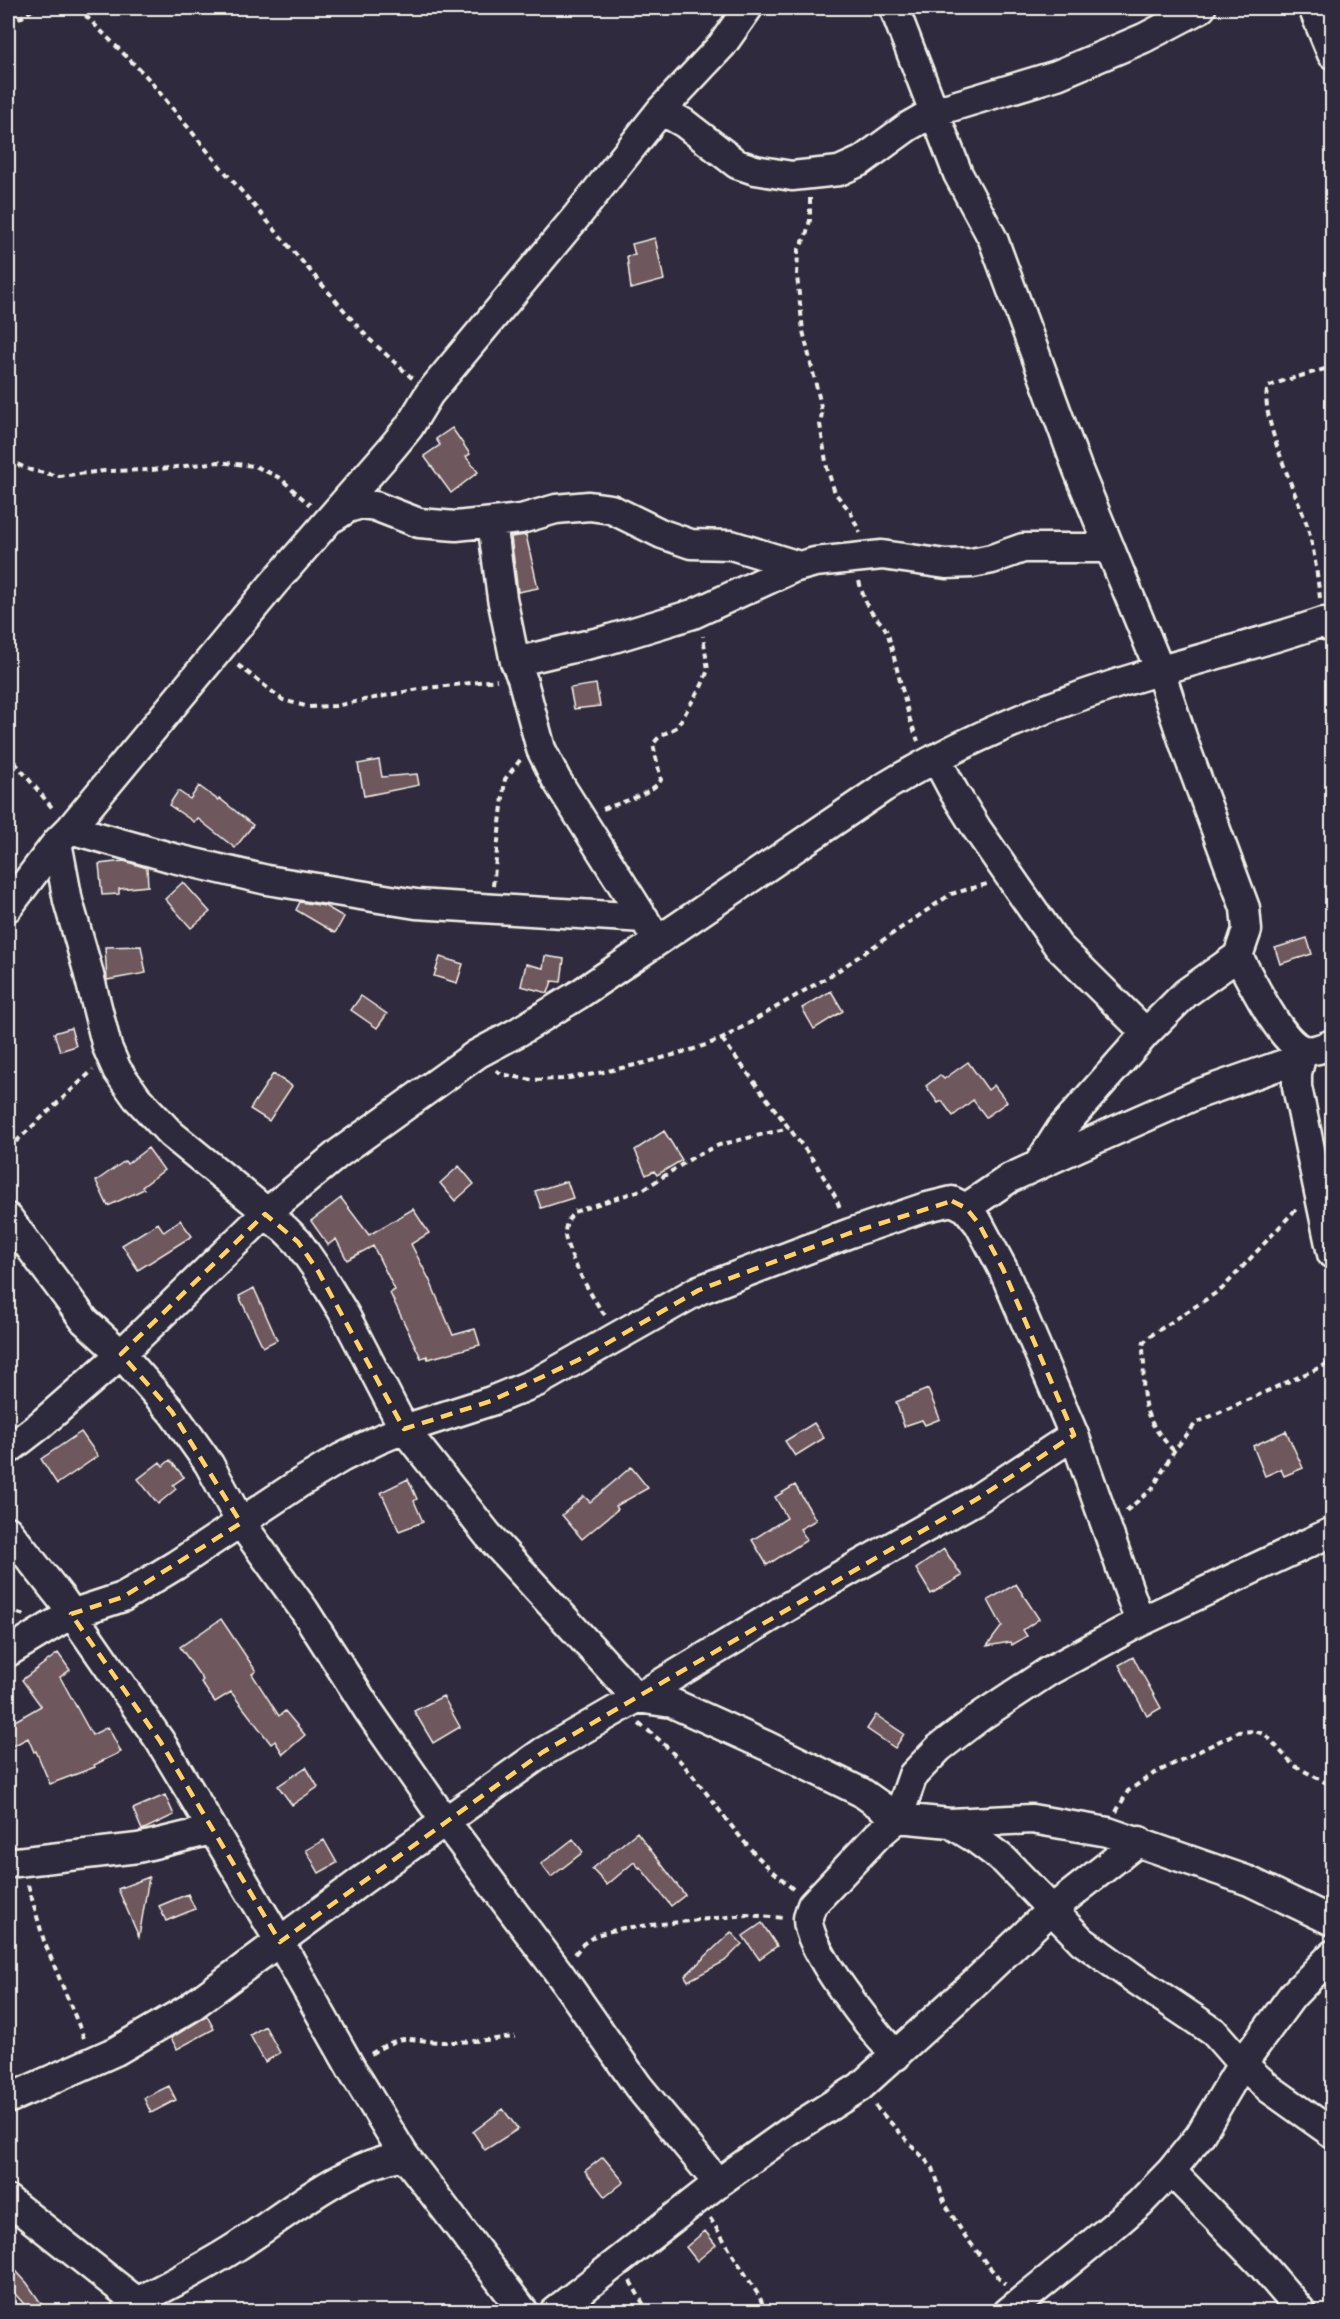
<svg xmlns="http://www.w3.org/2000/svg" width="1340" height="2319" viewBox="0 0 1340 2319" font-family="Delius,sans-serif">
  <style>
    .building { fill: #6e585d; stroke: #f4f1e8; stroke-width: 1.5 }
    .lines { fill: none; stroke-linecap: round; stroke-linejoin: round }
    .minor-casing { stroke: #f4f1e8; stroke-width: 33 }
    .path { stroke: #f4f1e8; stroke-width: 4; stroke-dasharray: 6 4.5; stroke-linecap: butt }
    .minor { stroke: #2f2a3d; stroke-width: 28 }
    .marked { fill: none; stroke: #ffd166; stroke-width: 4.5; stroke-dasharray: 12 8; stroke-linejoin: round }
  </style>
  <rect width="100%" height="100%" fill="#2f2a3d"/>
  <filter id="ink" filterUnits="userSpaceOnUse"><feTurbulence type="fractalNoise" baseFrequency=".0167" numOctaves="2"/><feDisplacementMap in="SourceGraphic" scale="12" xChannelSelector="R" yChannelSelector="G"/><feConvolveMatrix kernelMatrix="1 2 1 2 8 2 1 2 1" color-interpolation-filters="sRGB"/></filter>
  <g filter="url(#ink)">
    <path class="building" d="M655 238 664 280 631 289 627 256 635 255 632 244Z
      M452 428 470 454 466 457 478 472 451 493 424 456 440 445 436 439Z
      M526 535 538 588 518 592 511 537Z
      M596 684 600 706 574 709 570 688Z
      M379 760 382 777 417 774 419 785 364 796 358 764Z
      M199 786 218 800 219 798 253 825 235 848 197 818 194 822 169 805 178 791 190 799Z
      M124 861 147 868 148 886 119 889V894L102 895 99 864Z
      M183 882 210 912 191 928 165 899Z
      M300 902 325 906 344 917 335 933 296 910Z
      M1307 938 1312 954 1280 964 1275 948Z
      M141 946 146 973 107 980 105 947Z
      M545 956 564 959 561 982 552 981 548 993 521 986 526 964 543 968Z
      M440 957 463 964 457 983 434 976Z
      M831 991 843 1011 814 1029 802 1008Z
      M361 996 387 1014 377 1028 351 1010Z
      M71 1028 76 1046 60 1051 54 1033Z
      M968 1062 988 1090 994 1085 1007 1102 986 1117 973 1100 953 1116 942 1101 938 1103 926 1086 940 1075 944 1079Z
      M273 1074 292 1086 269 1121 250 1109Z
      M664 1131 682 1160 657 1175 654 1171 646 1175 635 1150Z
      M148 1148 164 1170 142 1187 144 1189 108 1206 96 1181 125 1161 127 1164Z
      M459 1166 474 1184 455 1201 440 1183Z
      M567 1181 573 1198 541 1208 535 1191Z
      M341 1198 369 1235 413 1209 429 1233 411 1244 430 1281 453 1335 475 1329 480 1345 428 1359 427 1356 421 1358 390 1293 395 1290 373 1246 347 1260 336 1239 328 1245 311 1221Z
      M180 1220 192 1236 138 1270 122 1245 158 1223 164 1232Z
      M254 1288 277 1340 263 1347 239 1296Z
      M928 1389 940 1419 925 1425 922 1420 904 1426 896 1402Z
      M814 1423 824 1438 795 1456 785 1441Z
      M1286 1431 1303 1468 1284 1476 1281 1469 1265 1476 1253 1446Z
      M81 1432 98 1456 57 1484 41 1459Z
      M170 1460 184 1477 173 1485 176 1489 158 1504 138 1479 160 1462 163 1466Z
      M631 1467 648 1488 616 1506 618 1509 582 1539 562 1515 584 1496 590 1502Z
      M408 1479 417 1499 414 1501 423 1522 399 1531 381 1492Z
      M795 1485 816 1520 800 1529 807 1540 767 1565 752 1540 787 1518 775 1497Z
      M944 1549 962 1576 931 1594 916 1569Z
      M1016 1584 1039 1619 1023 1630 1027 1636 1012 1645 1010 1642 987 1646 1002 1626 988 1600Z
      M221 1619 256 1671 252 1674 279 1716 285 1711 305 1735 283 1754 275 1741 271 1744 231 1692 215 1702 201 1682 203 1680 180 1647Z
      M58 1653 70 1670 60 1677 92 1735 108 1727 121 1752 94 1765 95 1767 50 1784 36 1751 34 1752 28 1738 13 1746 8 1735V1725L41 1706 22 1680Z
      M1133 1657 1161 1708 1147 1716 1119 1665Z
      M443 1696 460 1727 433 1743 414 1711Z
      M876 1715 904 1734 895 1748 867 1729Z
      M306 1767 318 1787 292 1805 278 1786Z
      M165 1795 174 1815 142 1830 133 1809Z
      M637 1832 685 1895 671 1906 640 1867 639 1868 634 1862 607 1885 592 1869Z
      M573 1839 583 1852 551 1877 541 1864Z
      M324 1840 337 1863 319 1873 306 1850Z
      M149 1877 139 1937 118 1889Z
      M188 1894 195 1909 166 1921 159 1906Z
      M762 1923 777 1946 759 1959 743 1936Z
      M731 1932 742 1944 725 1961 688 1981 685 1976Z
      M207 2016 214 2029 177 2049 171 2038Z
      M265 2026 280 2053 265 2062 250 2035Z
      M169 2086 176 2100 151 2113 144 2098Z
      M503 2109 518 2129 485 2150 473 2132Z
      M603 2157 624 2182 605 2197 585 2171Z
      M705 2231 716 2245 697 2261 686 2247Z
      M8 2262 27 2283 47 2312H31L8 2286Z"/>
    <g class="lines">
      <g class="minor-casing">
        <path id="minor" d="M894 8 958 174 993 239 1078 470 1160 671 1186 749 1245 908 1247 930 1238 956 1186 993 1146 1033 1061 1129 1038 1165
          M1313 8 1332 54
          M661 110 684 123 737 164 755 170 792 176 839 171 861 161 909 126 934 112 1057 75 1144 38 1201 8
          M334 517 348 508 361 504 375 506 419 523 456 526 521 519 556 509 589 506 611 509 662 534 691 544 731 545 799 566
          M492 522 502 598 515 662 522 678 541 749 556 779 651 930
          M515 662 607 640 693 614 793 568 815 562 882 555 946 564 972 563 992 559 1023 548H1110
          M936 758 954 792 977 829 1058 946 1146 1033
          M70 829 173 858 267 880 416 904 644 918
          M57 842 68 901 87 967 107 1047 117 1070 137 1098 171 1134 258 1205 265 1214 285 1229 298 1242 318 1271 345 1315 404 1429 488 1535 637 1698 829 1582 977 1499 1074 1435
          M8 907 57 842 70 829 273 584 390 450 409 427 429 394 577 216 661 110 722 45 748 8
          M1238 956C1249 976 1283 1047 1305 1050 1314 1052 1324 1047 1332 1044
          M1303 1050 1297 1073V1087L1332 1254
          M966 1208 1010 1178 1078 1147 1198 1094 1301 1058
          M8 1218 85 1321 121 1354 172 1412 209 1464 241 1523 304 1610 368 1710 445 1821 559 1973 638 2086 718 2183
          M8 1450 39 1426 121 1354 265 1214 339 1153 477 1054 518 1032 578 995 883 788C969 736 1065 698 1161 670 1215 655 1270 640 1323 622L1332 628
          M8 1531 61 1598 160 1741 280 1942 351 2068 404 2155 524 2312
          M8 1652 71 1614 123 1597 176 1565 298 1484 341 1458 380 1439 404 1429 491 1401 537 1382 699 1290 850 1233 923 1208 952 1201 966 1208 979 1224 1003 1269 1074 1435 1140 1622
          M950 1823 976 1839 1004 1860 1082 1941 1135 1979 1214 2032 1242 2064 1270 2089 1332 2133
          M8 1863 138 1848 212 1830
          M896 2056C874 2032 807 1950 808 1919 808 1915 811 1909 812 1905L877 1836 898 1818 913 1775 939 1748 981 1716 1049 1671 1140 1622 1332 1532
          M8 2099 116 2051 188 2009 364 1879 543 1752 637 1698 672 1703 767 1746 861 1792 898 1818 950 1823 1032 1819 1108 1832 1249 1881 1332 1921
          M1171 2171 1261 2264 1302 2312
          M8 2200 150 2312
          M125 2312 139 2301C173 2283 207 2266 239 2245 292 2211 341 2167 404 2155
          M554 2312 718 2183 789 2132 860 2087 970 1987 1051 1910 1139 1841
          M1008 2312 1111 2228 1140 2203 1171 2171 1200 2135 1242 2064 1292 1996 1332 1955"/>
      </g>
      <path class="path" d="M78 8 146 76 219 165 368 338 413 379
        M8 20 22 17 35 8
        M810 198V220L806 236 798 251 797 276 803 331 819 397 822 413 820 424 827 468 835 493 850 511 860 533
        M8 460 30 470 59 476 105 471 152 470 218 462 255 466 280 478 310 505
        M859 581C862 591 864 601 870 610 876 619 884 624 888 634L910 720 918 741
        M1320 598C1317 574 1314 548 1307 525 1297 496 1258 413 1268 387L1280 382 1332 367
        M238 665 283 700 309 707 335 706 419 689 497 680
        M8 754 54 810
        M603 809C619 803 652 794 661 780L653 744 660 736 677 727 702 685 708 670 703 636
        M493 886 505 779 521 759
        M722 1039 816 1164 835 1196 841 1211
        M496 1070 501 1074 532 1080 562 1079 594 1074 644 1063 691 1050 722 1039 833 974 951 894 987 884
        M8 1149 93 1070
        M605 1315C594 1302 565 1250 565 1234 565 1225 568 1219 574 1212L644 1189 695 1156 719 1145 789 1128
        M1174 1451C1146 1421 1141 1407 1144 1366 1144 1357 1142 1350 1144 1342L1153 1334 1222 1289 1298 1207
        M1126 1511 1152 1489 1174 1451 1196 1423 1332 1362
        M8 1610 24 1615
        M639 1724C689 1758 718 1816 759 1858 770 1869 782 1879 793 1889
        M1116 1812 1128 1791 1153 1774 1238 1732 1255 1731 1266 1735 1293 1765 1332 1786
        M28 1885 44 1941 84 2038
        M575 1954 583 1944 596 1935 623 1928 746 1915 786 1918
        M371 2054C408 2029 411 2043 450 2042 472 2042 494 2039 515 2037
        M875 2106 933 2168 945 2204 965 2236 990 2268 1005 2284
        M710 2218 759 2296 764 2307 763 2312
        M630 2281 648 2312"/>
      <use href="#minor" class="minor"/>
    </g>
  </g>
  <path class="marked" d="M952 1201 966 1208 979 1224 1003 1269 1074 1435 977 1499 543 1752 280 1942 160 1741 71 1614 123 1597 241 1523 172 1412 121 1354 265 1214 298 1242 318 1271 404 1429 491 1401 578 1360 699 1290 850 1233Z"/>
  <rect width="1340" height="2319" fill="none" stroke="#2f2a3d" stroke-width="30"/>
  <rect x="15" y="15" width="1310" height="2289" fill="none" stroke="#f4f1e8" stroke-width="2" filter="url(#ink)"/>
</svg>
